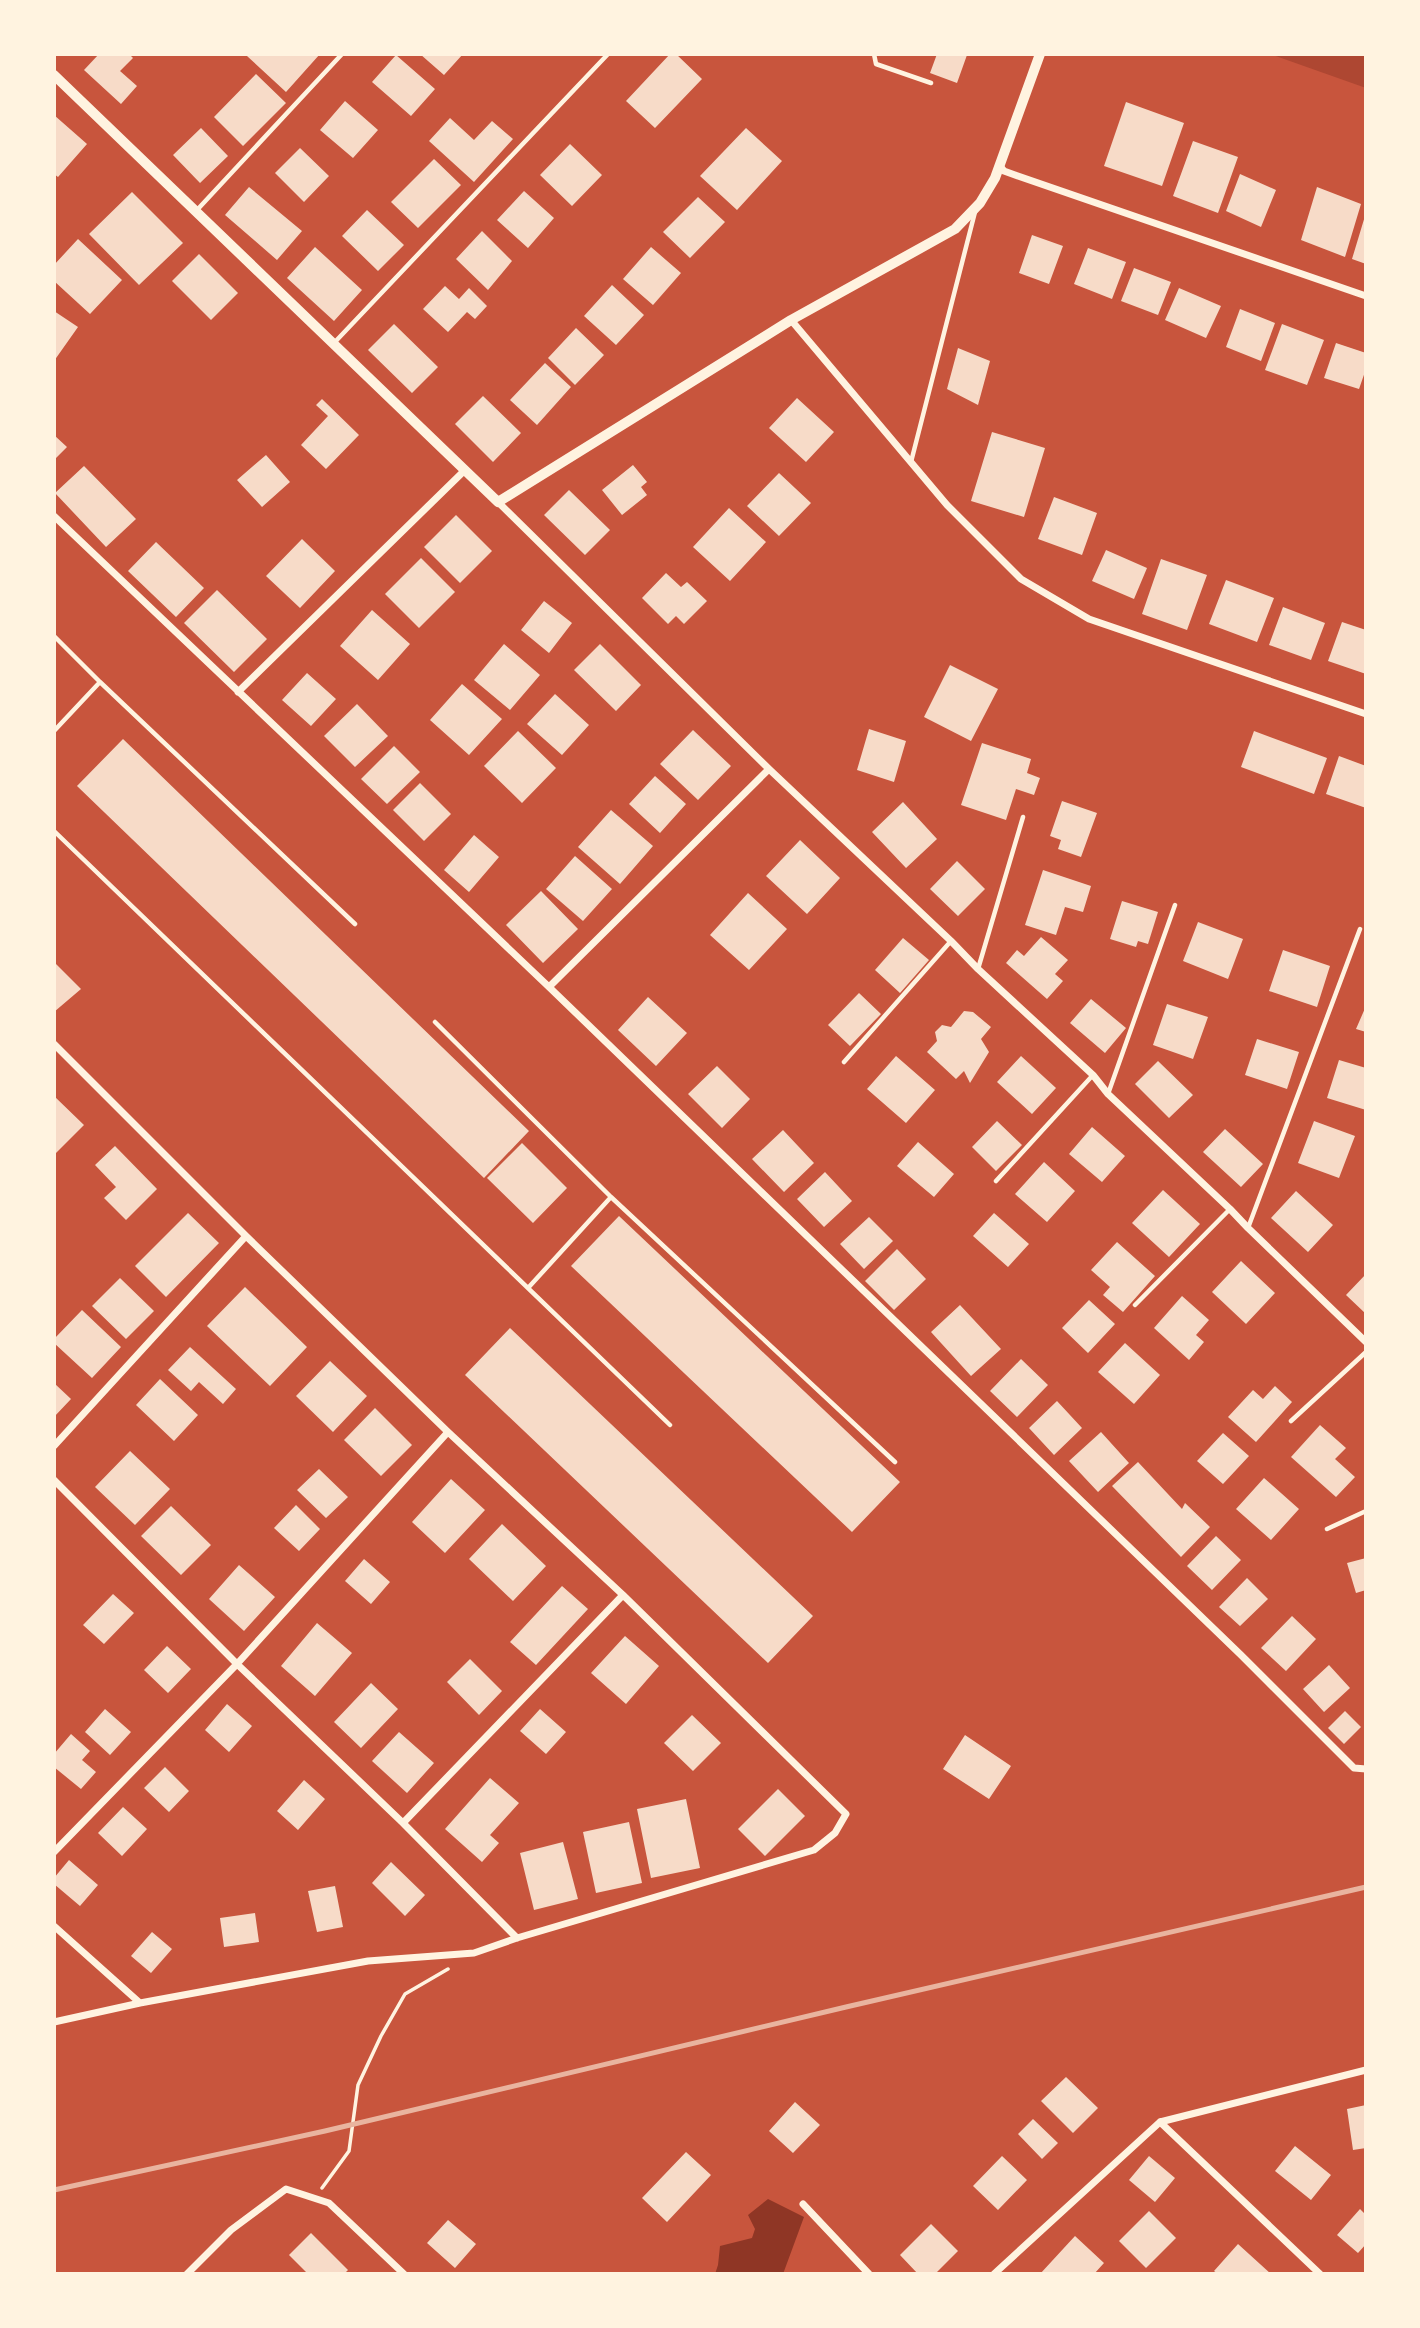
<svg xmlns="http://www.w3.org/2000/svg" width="1420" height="2328" viewBox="0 0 1420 2328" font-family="Overpass,sans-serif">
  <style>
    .green { fill: #ae4732 }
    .water { fill: #8f3625 }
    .building { fill: #f7dbc8 }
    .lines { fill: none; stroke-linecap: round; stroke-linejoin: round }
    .path { stroke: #fff3e0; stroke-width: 3.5 }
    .service { stroke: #fff3e0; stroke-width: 4.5 }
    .minor { stroke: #fff3e0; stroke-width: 7 }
    .tertiary { stroke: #fff3e0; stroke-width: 10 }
    .rail { stroke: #e9b49f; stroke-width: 5 }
  </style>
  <rect width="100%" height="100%" fill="#c8553d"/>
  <path class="green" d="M1270 54H1366V88Z"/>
  <path class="water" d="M768 2199 804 2217 783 2274H715L718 2265 720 2246 752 2238 755 2229 748 2215Z"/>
  <path class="building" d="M99 54H129L133 58 120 71 137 86 121 104 84 70Z
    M249 54H320L286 92 247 56Z
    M420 54H463L444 75Z
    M670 54H676L702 79 655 128 626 101Z
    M937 54 967 55 957 83 930 73Z
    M396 55 435 89 411 116 372 82Z
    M256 74 286 103 243 146 214 117Z
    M345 101 378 130 353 158 320 130Z
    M1126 102 1184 123 1162 186 1104 166Z
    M54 115 87 144 58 177 54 174Z
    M450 118 474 140 492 121 513 139 474 182 429 141Z
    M201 128 228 156 200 183 173 155Z
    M746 128 782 161 737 210 700 176Z
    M1193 141 1238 157 1218 213 1173 196Z
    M570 144 602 175 572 206 540 175Z
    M300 148 329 176 304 202 275 173Z
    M434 159 461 185 418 228 391 202Z
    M1240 174 1276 190 1261 227 1226 211Z
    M249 187 302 231 277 260 225 215Z
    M1317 187 1361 204 1345 257 1301 240Z
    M524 191 554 218 528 248 497 220Z
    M132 192 183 243 139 285 89 234Z
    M698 197 725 222 690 258 663 232Z
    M367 210 404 245 378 271 342 236Z
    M1365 216H1366V264L1352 259Z
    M482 231 512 261 488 290 456 259Z
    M1032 235 1063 246 1049 284 1019 273Z
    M78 239 122 280 90 314 54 281V265Z
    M315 247 362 290 334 321 287 278Z
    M651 247 681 273 653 305 623 279Z
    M1088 248 1126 262 1112 299 1074 284Z
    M199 254 238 293 211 320 172 281Z
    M1134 268 1171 282 1158 315 1121 301Z
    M612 285 644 315 616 345 584 316Z
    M445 286 459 299 469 288 487 306 475 319 467 312 448 332 423 309Z
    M1179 288 1221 306 1206 338 1165 320Z
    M1240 309 1275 323 1261 361 1226 347Z
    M54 311 78 327 54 361Z
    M394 324 438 367 412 393 368 350Z
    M1282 324 1324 340 1307 385 1265 370Z
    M576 328 604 355 575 385 548 358Z
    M1336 343 1366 353V369L1359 389 1324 378Z
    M958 348 990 361 978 405 947 389Z
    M545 363 571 387 537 425 510 400Z
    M483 396 521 433 493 462 455 424Z
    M797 398 834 432 806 462 769 428Z
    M322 399 359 435 326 469 301 445 328 416 316 405Z
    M992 432 1045 448 1024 517 971 501Z
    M54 435 67 447 54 460Z
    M266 455 290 482 262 507 237 480Z
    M633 465 647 482 641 487 647 495 622 515 602 490Z
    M84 466 136 519 106 547 55 493Z
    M779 473 811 503 779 536 747 506Z
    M569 490 610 530 585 555 544 515Z
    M1054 497 1097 513 1082 555 1038 539Z
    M729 508 766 542 730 581 693 547Z
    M456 515 492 551 460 583 424 547Z
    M302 539 335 571 300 608 266 576Z
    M156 542 204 588 176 617 128 571Z
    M1106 550 1147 568 1134 599 1092 581Z
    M421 558 455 592 419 628 385 594Z
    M1161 559 1207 575 1187 630 1142 614Z
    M666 573 681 587 687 582 707 601 684 624 676 616 668 624 642 598Z
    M1226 580 1274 598 1257 642 1209 624Z
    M217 590 267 639 234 672 184 623Z
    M544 601 572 623 549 653 521 630Z
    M1283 607 1325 623 1311 660 1269 645Z
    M372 610 410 644 378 680 340 646Z
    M1342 622 1366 630V674L1328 661Z
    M504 644 540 675 510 710 474 680Z
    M600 644 641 685 616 711 574 670Z
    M950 665 998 689 971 741 924 717Z
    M307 673 336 699 311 726 282 700Z
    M462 684 502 719 469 755 430 720Z
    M555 694 589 725 562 755 527 724Z
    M357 704 388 736 355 767 324 736Z
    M869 729 906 741 894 782 857 770Z
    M693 730 731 766 698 800 660 764Z
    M518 731 556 768 522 803 484 766Z
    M1254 731 1327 758 1314 794 1241 767Z
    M123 739 529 1131 484 1178 77 786Z
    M982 743 1031 759 1027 773 1040 778 1034 795 1016 789 1006 820 961 805Z
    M394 746 420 772 387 804 361 779Z
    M1339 756 1366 766V808L1326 794Z
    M655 776 686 804 660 833 629 804Z
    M420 783 451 814 424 841 393 810Z
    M1062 801 1097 813 1081 857 1058 849 1061 840 1050 836Z
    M903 802 937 839 906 868 872 832Z
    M611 810 653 846 620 884 578 847Z
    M474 835 499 857 469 892 444 870Z
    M800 840 840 878 807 914 766 876Z
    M575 856 612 889 583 921 546 889Z
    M957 861 985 889 958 916 930 889Z
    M1043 870 1091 886 1083 912 1065 907 1056 935 1025 925Z
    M541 891 578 929 543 963 506 925Z
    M748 893 787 929 749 970 710 935Z
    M1122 901 1158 912 1148 944 1138 941 1136 947 1110 939Z
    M1198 922 1243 939 1228 979 1183 961Z
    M1041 937 1068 960 1055 974 1063 981 1047 999 1006 963 1017 950 1024 956Z
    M903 938 929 960 900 993 875 970Z
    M1283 950 1330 966 1317 1007 1269 991Z
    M54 962 81 989 54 1012Z
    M859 993 881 1014 850 1046 828 1025Z
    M648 997 687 1033 656 1066 618 1030Z
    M1091 999 1126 1028 1105 1053 1070 1023Z
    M1167 1004 1208 1017 1193 1059 1153 1045Z
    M1366 1006V1032L1356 1029Z
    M964 1011 973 1012 991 1027 981 1039 989 1052 970 1083 964 1071 956 1079 927 1052 937 1041 935 1032 942 1025 951 1027Z
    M1257 1039 1299 1052 1287 1089 1245 1075Z
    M896 1056 935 1090 906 1123 867 1089Z
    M1021 1056 1056 1088 1032 1114 997 1082Z
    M1339 1060 1366 1068V1110L1327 1098Z
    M1158 1061 1193 1095 1169 1118 1135 1084Z
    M717 1066 750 1099 722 1128 688 1094Z
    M54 1096 84 1125 54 1155Z
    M997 1121 1022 1145 996 1171 972 1147Z
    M1314 1121 1355 1136 1339 1178 1298 1163Z
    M1092 1127 1125 1156 1102 1182 1069 1154Z
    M1225 1129 1263 1164 1241 1187 1203 1152Z
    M783 1130 814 1163 784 1192 752 1159Z
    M918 1142 954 1174 934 1197 897 1166Z
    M522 1143 567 1188 533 1223 487 1178Z
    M115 1146 157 1189 126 1220 104 1198 116 1187 95 1165Z
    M1044 1162 1075 1191 1047 1222 1015 1194Z
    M825 1172 852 1201 824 1227 797 1199Z
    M1163 1190 1200 1224 1169 1257 1132 1223Z
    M1296 1191 1333 1225 1308 1252 1271 1218Z
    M188 1213 219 1243 166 1297 135 1266Z
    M994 1213 1029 1244 1008 1267 973 1236Z
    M619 1216 900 1482 852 1532 571 1266Z
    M869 1217 893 1241 864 1269 840 1244Z
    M1117 1242 1155 1276 1123 1312 1103 1295 1110 1287 1091 1270Z
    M897 1249 926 1279 894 1310 865 1281Z
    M1241 1261 1275 1293 1246 1324 1212 1292Z
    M1366 1274V1314L1346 1295Z
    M120 1278 154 1311 126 1339 92 1306Z
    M245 1287 307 1347 270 1386 207 1326Z
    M1182 1296 1209 1320 1196 1335 1204 1342 1189 1360 1154 1328Z
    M1089 1300 1115 1324 1088 1353 1062 1328Z
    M960 1305 1001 1349 971 1376 931 1332Z
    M82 1310 121 1347 92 1378 54 1343V1339Z
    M510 1328 813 1616 768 1663 465 1375Z
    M1125 1343 1160 1375 1134 1404 1098 1372Z
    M190 1347 236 1389 223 1404 199 1382 191 1391 168 1370Z
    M1021 1359 1048 1385 1017 1417 990 1391Z
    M330 1361 367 1396 333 1432 296 1396Z
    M160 1379 198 1415 174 1441 136 1405Z
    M54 1383 71 1399 54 1417Z
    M1275 1386 1292 1402 1256 1442 1228 1417 1253 1390 1263 1399Z
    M1057 1401 1082 1428 1054 1455 1029 1428Z
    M375 1408 412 1445 381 1476 344 1440Z
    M1320 1425 1346 1448 1335 1459 1355 1477 1336 1497 1291 1457Z
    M1101 1432 1129 1463 1098 1492 1069 1461Z
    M1223 1433 1249 1456 1223 1484 1197 1461Z
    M130 1451 170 1489 135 1525 95 1487Z
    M1138 1462 1182 1509 1185 1503 1210 1527 1181 1557 1112 1486Z
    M319 1469 348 1497 326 1518 297 1490Z
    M1264 1478 1299 1509 1271 1540 1236 1509Z
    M451 1479 485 1510 445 1553 412 1522Z
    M296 1505 320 1529 299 1551 274 1528Z
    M171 1506 211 1545 181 1575 141 1536Z
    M502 1524 546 1566 513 1601 469 1559Z
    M1216 1536 1241 1560 1212 1590 1187 1566Z
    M1366 1558V1590L1356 1593 1347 1563Z
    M364 1559 390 1582 371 1604 345 1581Z
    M239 1565 275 1597 244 1631 209 1599Z
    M1247 1578 1268 1599 1240 1626 1219 1607Z
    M562 1586 588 1609 536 1665 510 1642Z
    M113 1594 134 1613 104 1644 83 1625Z
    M1292 1616 1316 1639 1286 1671 1261 1648Z
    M317 1623 352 1653 315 1696 281 1666Z
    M625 1636 659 1666 626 1704 591 1673Z
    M167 1646 191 1669 168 1693 144 1670Z
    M470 1659 502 1691 479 1715 447 1682Z
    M1329 1665 1350 1688 1324 1712 1303 1689Z
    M371 1683 398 1709 361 1748 334 1722Z
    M227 1704 252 1726 229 1752 205 1730Z
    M105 1709 131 1732 110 1755 85 1732Z
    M540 1709 566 1732 546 1754 520 1731Z
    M1345 1711 1361 1727 1344 1744 1328 1728Z
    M692 1715 721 1743 693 1771 664 1743Z
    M399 1732 434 1763 407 1793 372 1761Z
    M71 1734 90 1751 82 1760 96 1772 81 1789 54 1767V1754Z
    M965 1735 1011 1766 989 1799 943 1769Z
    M165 1767 189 1791 169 1812 144 1788Z
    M490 1778 519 1803 490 1835 499 1843 482 1862 445 1829Z
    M304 1780 325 1799 298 1830 277 1811Z
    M778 1789 805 1816 765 1856 738 1829Z
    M686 1799 700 1868 651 1878 637 1809Z
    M123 1807 147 1829 122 1856 98 1833Z
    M629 1822 642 1883 596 1893 583 1832Z
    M563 1842 578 1899 534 1910 520 1853Z
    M69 1860 98 1885 80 1906 54 1884V1878Z
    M391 1862 425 1895 405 1916 372 1883Z
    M335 1886 343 1927 317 1932 308 1891Z
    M255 1913 259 1942 224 1947 220 1918Z
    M152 1932 172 1949 151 1973 131 1956Z
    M1066 2077 1098 2108 1073 2133 1041 2101Z
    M795 2102 820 2125 793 2153 769 2131Z
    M1366 2105V2148L1353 2150 1347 2109Z
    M1033 2119 1058 2143 1042 2159 1018 2134Z
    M1295 2146 1331 2175 1311 2200 1275 2171Z
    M686 2152 711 2175 667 2222 642 2198Z
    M1002 2156 1027 2180 998 2210 973 2186Z
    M1149 2156 1175 2178 1155 2202 1129 2180Z
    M1360 2209 1366 2215V2244L1358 2253 1337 2235Z
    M1149 2211 1176 2238 1146 2268 1119 2241Z
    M448 2220 476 2244 455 2268 427 2243Z
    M931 2224 958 2251 935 2274H918L900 2255Z
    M311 2233 348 2270 344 2274H308L289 2255Z
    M1075 2236 1104 2263 1094 2274H1040Z
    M1238 2244 1271 2274H1218L1214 2271Z"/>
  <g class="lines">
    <path class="path" d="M322 2188 349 2151 358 2085 381 2036 405 1994 448 1969"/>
    <path class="service" d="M874 54 876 64 931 83
      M197 210 342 54
      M334 343 608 54
      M911 462 975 212
      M54 636 100 682
      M54 731 100 682 355 924
      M54 831 670 1425
      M978 969 1023 817
      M435 1022 611 1197 528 1288
      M844 1062 951 941
      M1108 1094 1175 905
      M996 1181 1093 1075
      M611 1197 895 1462
      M1248 1228 1360 929
      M1135 1305 1230 1209
      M1291 1421 1366 1352
      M1327 1529 1366 1511"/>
    <path class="minor" d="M999 165 1004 171 1015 175 1366 296
      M791 320 947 505 1021 579 1089 619 1366 714
      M498 502 769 769 951 941 978 969 1093 1075 1108 1094 1230 1209 1248 1228 1366 1342
      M54 516 549 987 1241 1655 1354 1768 1366 1769
      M238 692 465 470
      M549 987 769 769
      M54 1044 246 1236 448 1432 623 1595 846 1814 835 1833 814 1850 517 1938 474 1953 368 1961 140 2003 54 2022
      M54 1446 246 1236
      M54 1480 237 1664 403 1823 517 1938
      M403 1823 623 1595
      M54 1852 237 1664 448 1432
      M54 1926 140 2003
      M1160 2122 1320 2274
      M803 2204 869 2274
      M187 2274 231 2230 286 2189 329 2203 404 2274
      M994 2274 1160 2122 1366 2070"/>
    <path class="tertiary" d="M54 75 498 502 791 320 955 229 980 203 995 178 1040 54"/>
    <path class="rail" d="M54 2190 325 2131 846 2007 1366 1887"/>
  </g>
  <rect width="1420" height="2328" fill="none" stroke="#fff3e0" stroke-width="112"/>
</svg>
